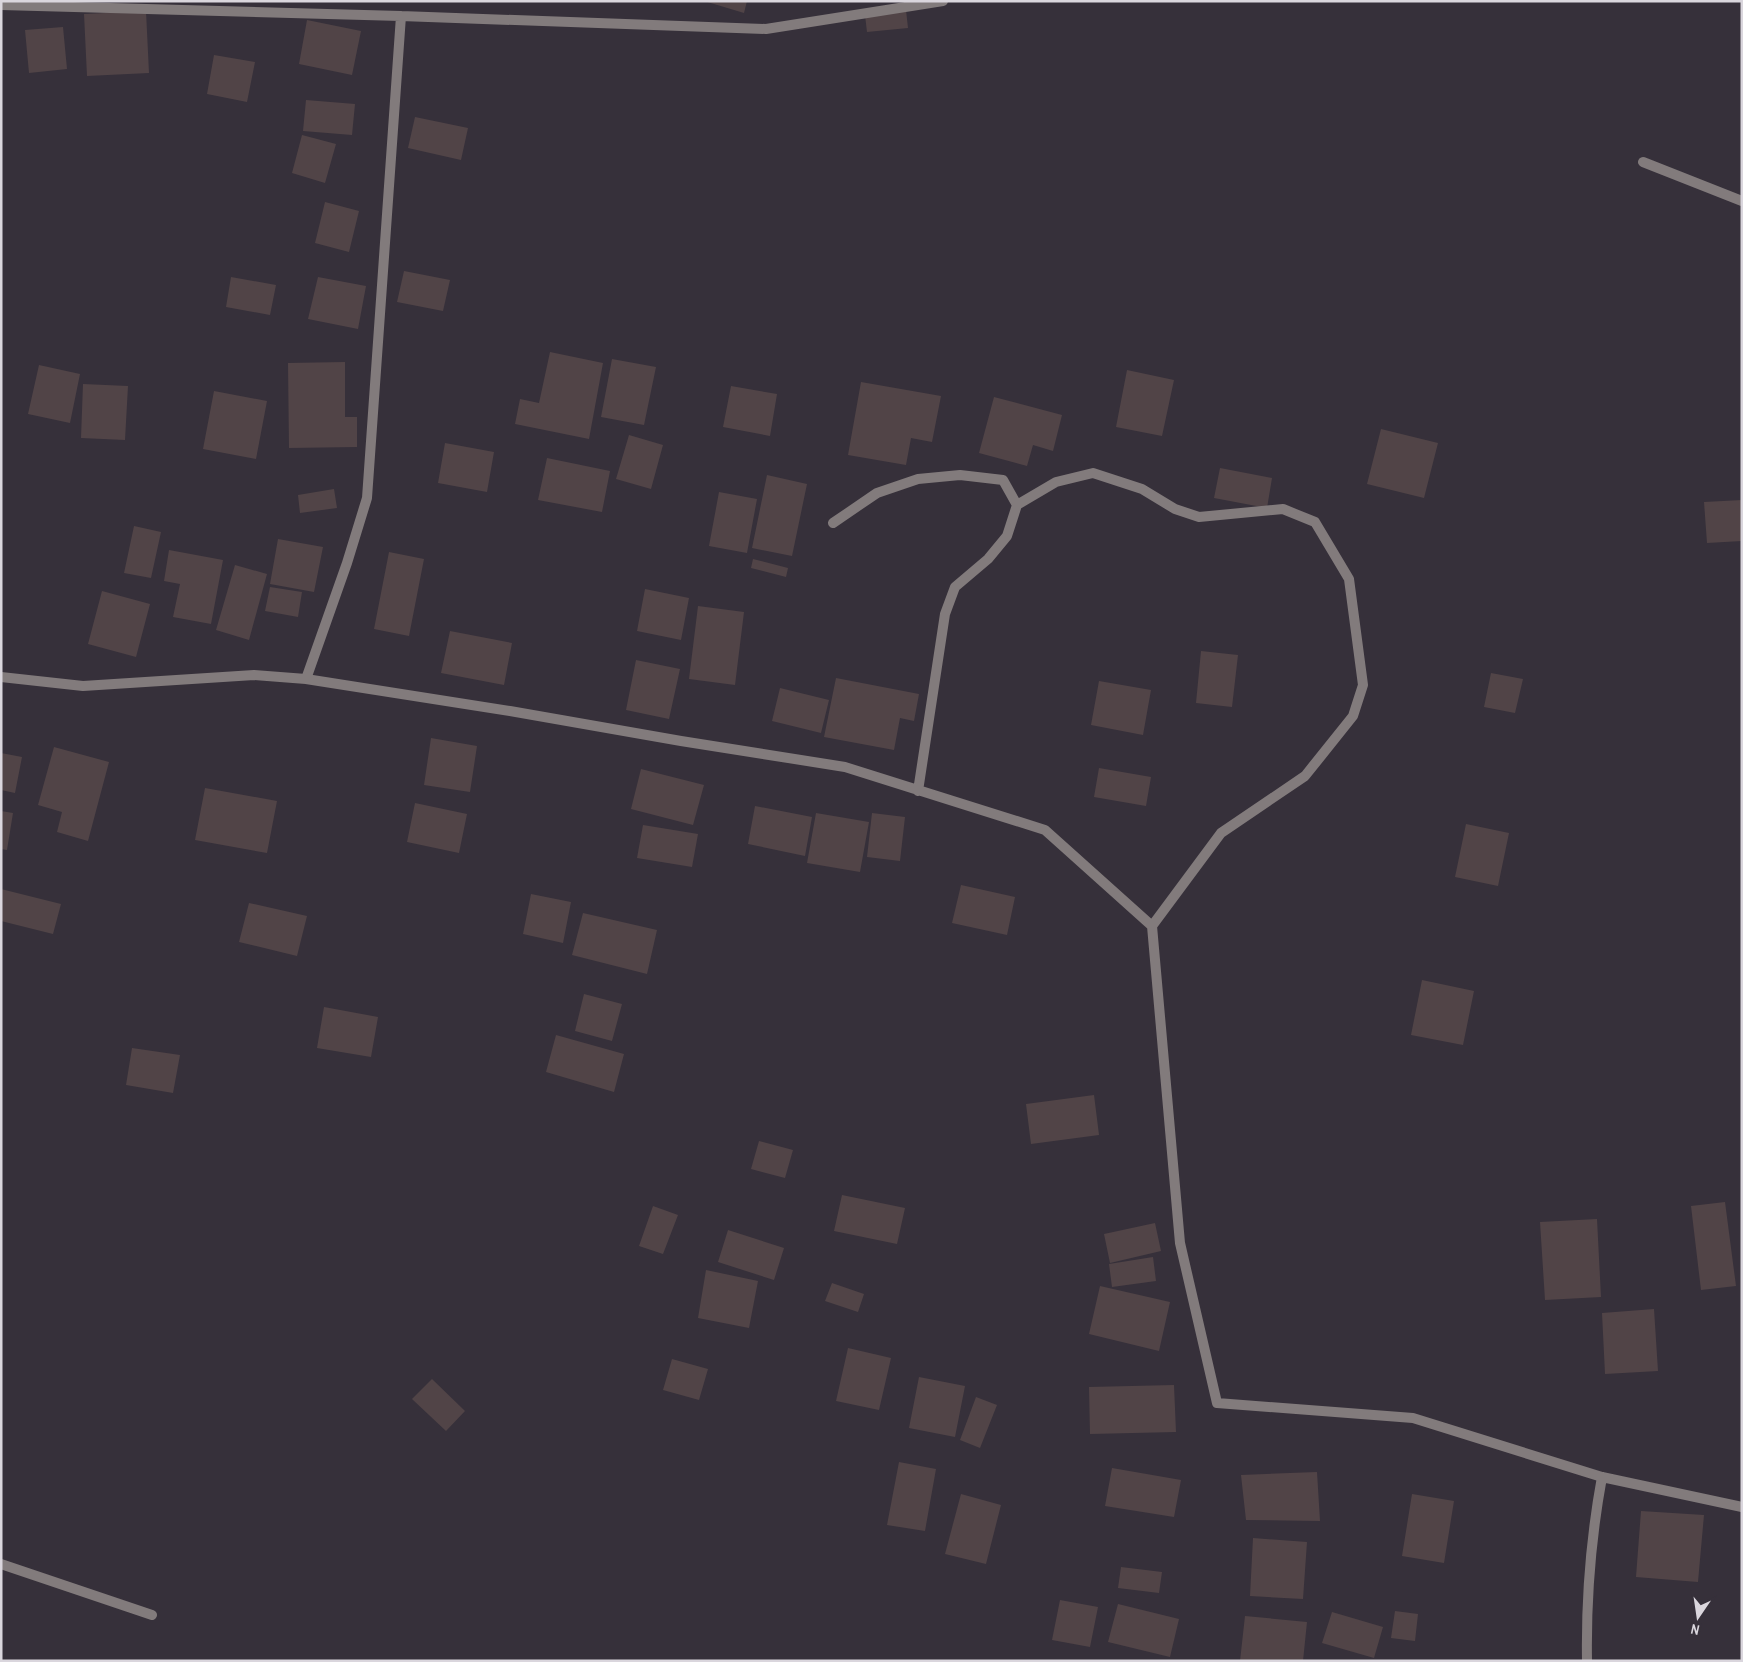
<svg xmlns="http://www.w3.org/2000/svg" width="1743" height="1662" viewBox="0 0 1743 1662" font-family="'Archivo Narrow',sans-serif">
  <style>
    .building { fill: #514447 }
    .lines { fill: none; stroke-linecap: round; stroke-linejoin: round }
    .minor { stroke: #827b7c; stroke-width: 10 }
  </style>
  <rect width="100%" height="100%" fill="#36303a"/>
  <path class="building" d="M704 1H747L744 13Z
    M906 10 908 28 867 32 865 15Z
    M146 11 149 73 87 76 84 14Z
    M307 20 361 31 352 75 299 64Z
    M63 27 67 69 29 73 25 30Z
    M214 55 255 62 247 102 207 94Z
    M306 100 355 104 352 135 303 131Z
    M415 117 468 128 461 160 408 148Z
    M302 135 336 144 325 183 292 173Z
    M325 202 359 211 349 252 315 243Z
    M404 271 450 280 443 311 397 302Z
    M231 277 276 285 270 315 226 307Z
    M318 277 366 286 358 329 308 319Z
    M550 352 603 363 589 439 515 424 520 399 539 403Z
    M612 359 656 367 644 425 601 417Z
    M345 362V417H357V447L289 448 288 363Z
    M39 365 80 374 70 423 28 414Z
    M1127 370 1174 380 1162 436 1116 427Z
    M861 382 941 396 932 442 911 438 906 465 848 455Z
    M83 384 128 386 125 440 81 438Z
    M731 386 777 394 770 436 723 427Z
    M214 391 267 401 256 459 203 449Z
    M994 397 1062 415 1053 451 1033 445 1027 466 979 453Z
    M1381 429 1438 443 1424 498 1367 484Z
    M629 435 663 445 651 489 616 479Z
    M445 443 494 452 487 492 438 483Z
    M547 458 610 471 602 512 538 500Z
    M1220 468 1272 478 1267 508 1214 498Z
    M767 475 807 484 792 556 752 548Z
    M334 489 337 508 300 513 298 495Z
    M719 492 757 499 747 553 709 546Z
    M1742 500V541L1707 543 1704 502Z
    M134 526 161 532 151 578 124 573Z
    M278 539 323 547 314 592 270 584Z
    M169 550 223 560 211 624 173 617 180 584 164 581Z
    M389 552 424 559 409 636 374 629Z
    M753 559 788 568 786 577 751 568Z
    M235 565 267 574 249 640 216 630Z
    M270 587 302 592 298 617 265 611Z
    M645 589 689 598 681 640 637 631Z
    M102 591 150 604 136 657 88 644Z
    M698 606 744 612 735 685 689 679Z
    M450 631 512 643 504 685 441 673Z
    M1201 651 1238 655 1232 707 1196 703Z
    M636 660 680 669 669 719 626 710Z
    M1491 673 1523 679 1515 713 1484 707Z
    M836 678 919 694 914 721 900 718 894 750 824 737Z
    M1099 681 1151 690 1143 735 1091 725Z
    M780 688 829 700 821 733 772 721Z
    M431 738 477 746 470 792 424 785Z
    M54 747 109 762 88 841 57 832 62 812 38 805Z
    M1 753 22 757 15 793 1 790Z
    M1099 768 1151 777 1146 806 1094 797Z
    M641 769 704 785 693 825 631 809Z
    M205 788 277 801 267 853 195 840Z
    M415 803 467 814 459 853 407 842Z
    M755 806 812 817 805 856 748 844Z
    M1 811 13 813 7 850 1 849Z
    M816 813 869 822 860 872 807 863Z
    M872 813 905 817 900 861 867 857Z
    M1466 824 1509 833 1498 886 1455 877Z
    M643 825 698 834 692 867 637 858Z
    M961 885 1015 897 1007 935 952 923Z
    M1 889 61 904 53 934 1 921Z
    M531 894 571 902 563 943 523 934Z
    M249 903 307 916 297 956 239 942Z
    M583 913 657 930 647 974 572 955Z
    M1422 980 1474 991 1463 1045 1411 1035Z
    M584 994 622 1004 612 1041 575 1031Z
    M324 1007 378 1017 371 1057 317 1048Z
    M556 1035 624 1054 614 1092 546 1072Z
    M132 1048 180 1055 173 1093 126 1085Z
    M1094 1095 1099 1135 1031 1144 1026 1104Z
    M759 1141 793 1150 785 1178 751 1169Z
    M842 1195 905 1208 897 1244 834 1231Z
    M1725 1202 1736 1286 1701 1290 1691 1206Z
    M653 1206 678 1215 663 1254 639 1246Z
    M1597 1219 1601 1297 1545 1300 1540 1222Z
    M1155 1223 1161 1251 1110 1263 1104 1234Z
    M728 1230 784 1248 774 1280 718 1262Z
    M1153 1257 1156 1281 1112 1287 1109 1264Z
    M706 1270 758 1281 749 1328 698 1318Z
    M832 1283 864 1294 858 1312 825 1301Z
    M1100 1286 1170 1302 1159 1351 1089 1334Z
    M1654 1309 1658 1371 1605 1374 1602 1313Z
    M848 1348 891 1358 879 1410 836 1401Z
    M672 1359 708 1369 699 1400 663 1390Z
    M919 1377 965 1386 955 1437 909 1428Z
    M432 1379 465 1411 446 1431 412 1399Z
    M1174 1385 1176 1432 1090 1434 1089 1387Z
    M976 1397 997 1405 980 1448 960 1440Z
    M899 1462 936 1469 925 1531 887 1525Z
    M1112 1468 1181 1480 1174 1517 1105 1506Z
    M1317 1472 1320 1521 1246 1520 1241 1475Z
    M961 1494 1001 1505 986 1564 945 1554Z
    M1412 1494 1454 1501 1444 1563 1402 1556Z
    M1641 1511 1704 1515 1698 1582 1636 1577Z
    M1253 1538 1307 1542 1303 1599 1250 1596Z
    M1121 1567 1162 1572 1159 1593 1118 1588Z
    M1060 1600 1098 1607 1090 1647 1052 1640Z
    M1118 1604 1179 1619 1170 1657 1108 1642Z
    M1395 1611 1418 1614 1415 1641 1391 1638Z
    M1332 1612 1383 1627 1374 1658 1322 1643Z
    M1245 1616 1307 1622 1303 1661H1240Z"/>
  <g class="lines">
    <path class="minor" d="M1 5 401 16 766 29 943 1
      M1643 162 1742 201
      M1017 505 1056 482 1093 473 1142 489 1175 509 1199 517 1283 509 1315 522 1349 579 1363 685 1353 716 1305 776 1221 833 1152 926
      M833 523 877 493 918 479 960 475 1003 480 1017 505 1007 536 988 559 955 587 945 614 918 791
      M1 677 83 686 254 675 306 679 510 711 681 741 845 767 1045 830 1152 926 1180 1243 1217 1403 1413 1418 1602 1477 1742 1507
      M306 679 347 563 367 498 401 16
      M1 1564 152 1615
      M1587 1661C1586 1599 1591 1537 1602 1477"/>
  </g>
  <rect width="1743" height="1662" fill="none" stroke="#dad6dd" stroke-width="5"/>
  <g transform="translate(1698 1617) rotate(193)" stroke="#36303a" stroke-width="4" paint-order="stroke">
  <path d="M0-4L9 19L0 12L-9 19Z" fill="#dad6dd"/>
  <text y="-8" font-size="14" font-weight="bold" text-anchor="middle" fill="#dad6dd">N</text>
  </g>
</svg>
